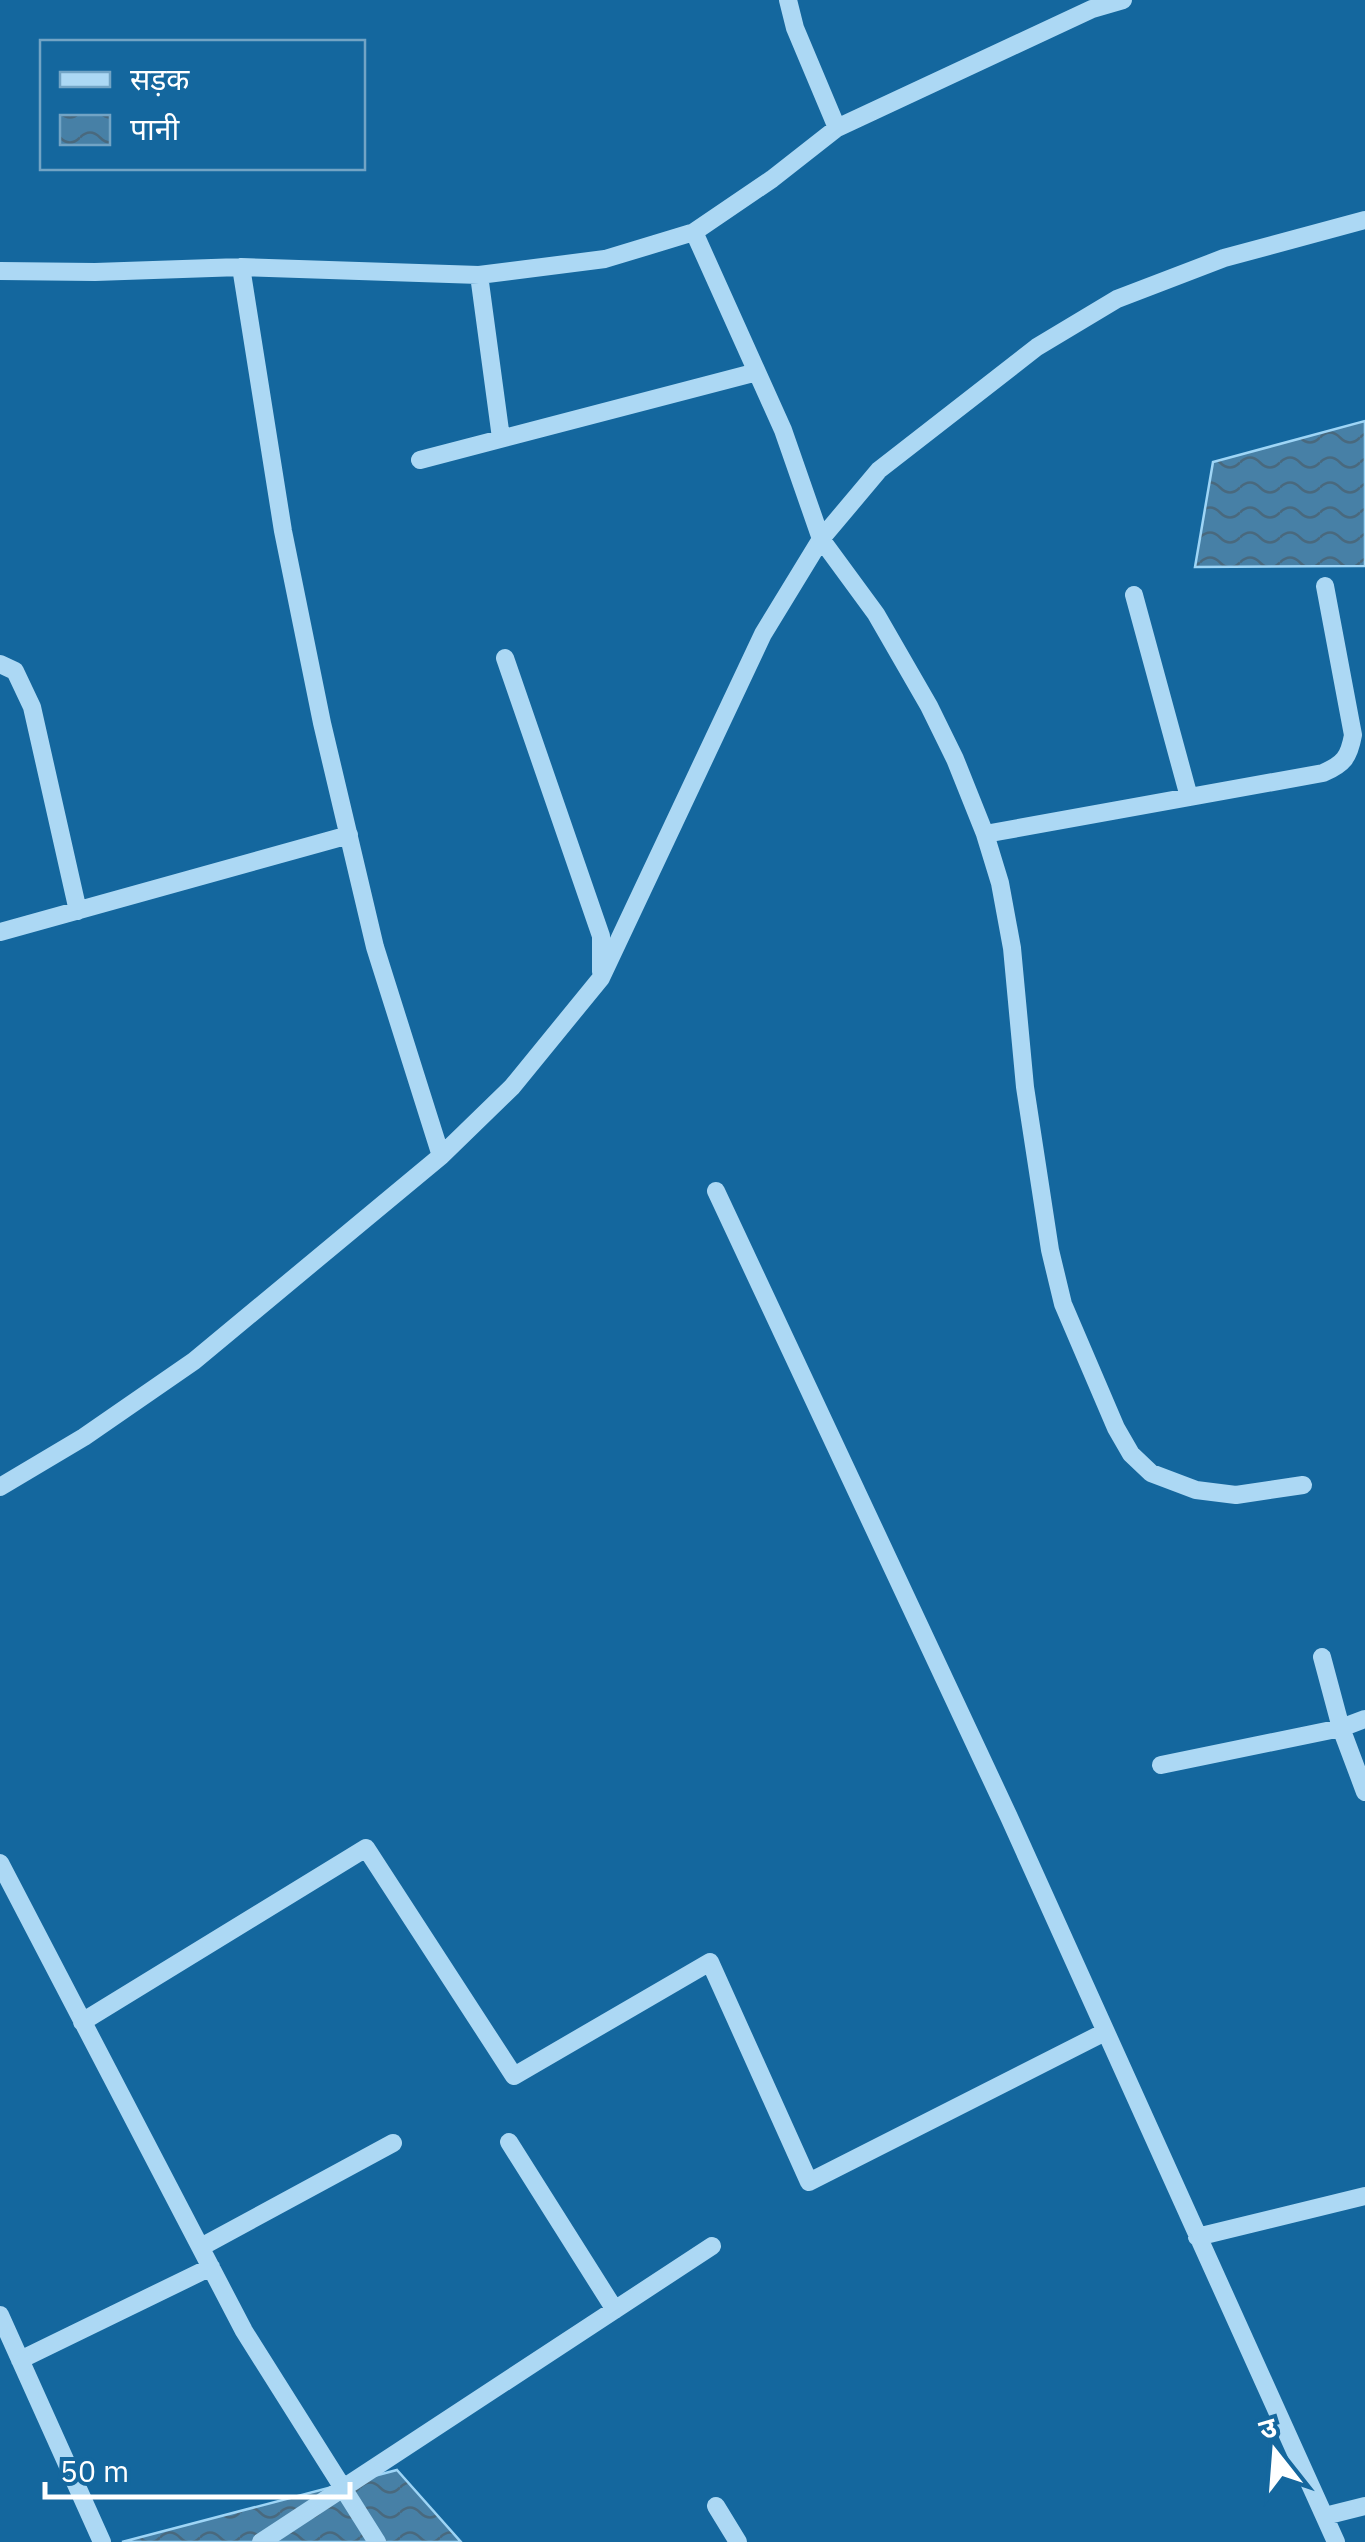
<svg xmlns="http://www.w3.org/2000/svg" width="1365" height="2542" viewBox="0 0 1365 2542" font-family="'IBM Plex Sans','Noto Sans Devanagari',sans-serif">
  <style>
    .water { fill: url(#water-waves); stroke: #9ed5f6; stroke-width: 2.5 }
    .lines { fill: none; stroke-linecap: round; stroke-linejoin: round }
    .minor { stroke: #acd8f4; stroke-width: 18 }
  </style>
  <defs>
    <pattern id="water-waves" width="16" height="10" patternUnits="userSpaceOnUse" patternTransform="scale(2.5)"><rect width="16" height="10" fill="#4780a6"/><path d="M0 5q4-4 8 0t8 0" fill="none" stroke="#49697e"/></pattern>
  </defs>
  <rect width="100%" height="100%" fill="#14679e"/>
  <path class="water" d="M1365 421V566L1195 567 1213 462Z
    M397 2470 461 2542H122Z"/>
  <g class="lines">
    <path class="minor" d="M788 0 795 28 837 128
      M694 232 783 430 821 539 876 614 929 706 955 759 985 834 1000 883 1012 948 1025 1087 1050 1250 1063 1304 1116 1428 1131 1454 1151 1473 1196 1490 1236 1495 1303 1485
      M241 267 283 531 322 723 375 947 441 1156
      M0 271 95 272 241 267 479 275 605 259 694 232 772 179 837 128 1092 9 1123 0
      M479 275 501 438
      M420 460 757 372
      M1134 595 1189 797
      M505 658 601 936V972
      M0 664 15 671 32 707 78 911
      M985 834 1323 773C1344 764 1349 757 1353 735L1325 586
      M0 932 349 835
      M716 1191 1009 1817 1336 2542
      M0 1487 84 1437 194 1361 441 1156 512 1087 601 978 763 634 821 539 879 470 1037 347 1117 299 1224 258 1365 220
      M1322 1657 1341 1728 1365 1792
      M1161 1765 1341 1728 1365 1719
      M0 1863 244 2331 377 2542
      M82 2022 366 1848 514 2076 710 1962 809 2182 1105 2032
      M509 2142 615 2310
      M1197 2237 1365 2196
      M201 2247 393 2143
      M0 2315 102 2542
      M20 2360 211 2267
      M716 2506 738 2542
      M1325 2516 1365 2506
      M261 2542 712 2246"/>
  </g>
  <rect x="40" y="40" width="325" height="130" fill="#14679e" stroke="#72a4c5" stroke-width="2.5"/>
  <rect x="60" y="72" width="50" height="15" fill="#acd8f4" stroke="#72a4c5" stroke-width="2.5"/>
  <text x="130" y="90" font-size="30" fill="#ffffff">सड़क</text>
  <rect x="60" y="115" width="50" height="30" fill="url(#water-waves)" stroke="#72a4c5" stroke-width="2.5"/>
  <text x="130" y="140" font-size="30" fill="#ffffff">पानी</text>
  <g transform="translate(1275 2452) rotate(343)" stroke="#14679e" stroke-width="8" paint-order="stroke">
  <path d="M0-8L18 38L0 25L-18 38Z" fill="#ffffff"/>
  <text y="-15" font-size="28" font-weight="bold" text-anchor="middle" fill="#ffffff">उ</text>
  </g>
  <path d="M45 2482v15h305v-15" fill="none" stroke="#ffffff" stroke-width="5"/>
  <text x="60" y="2482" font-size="30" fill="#ffffff" stroke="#14679e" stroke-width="8" paint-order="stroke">50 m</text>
</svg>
